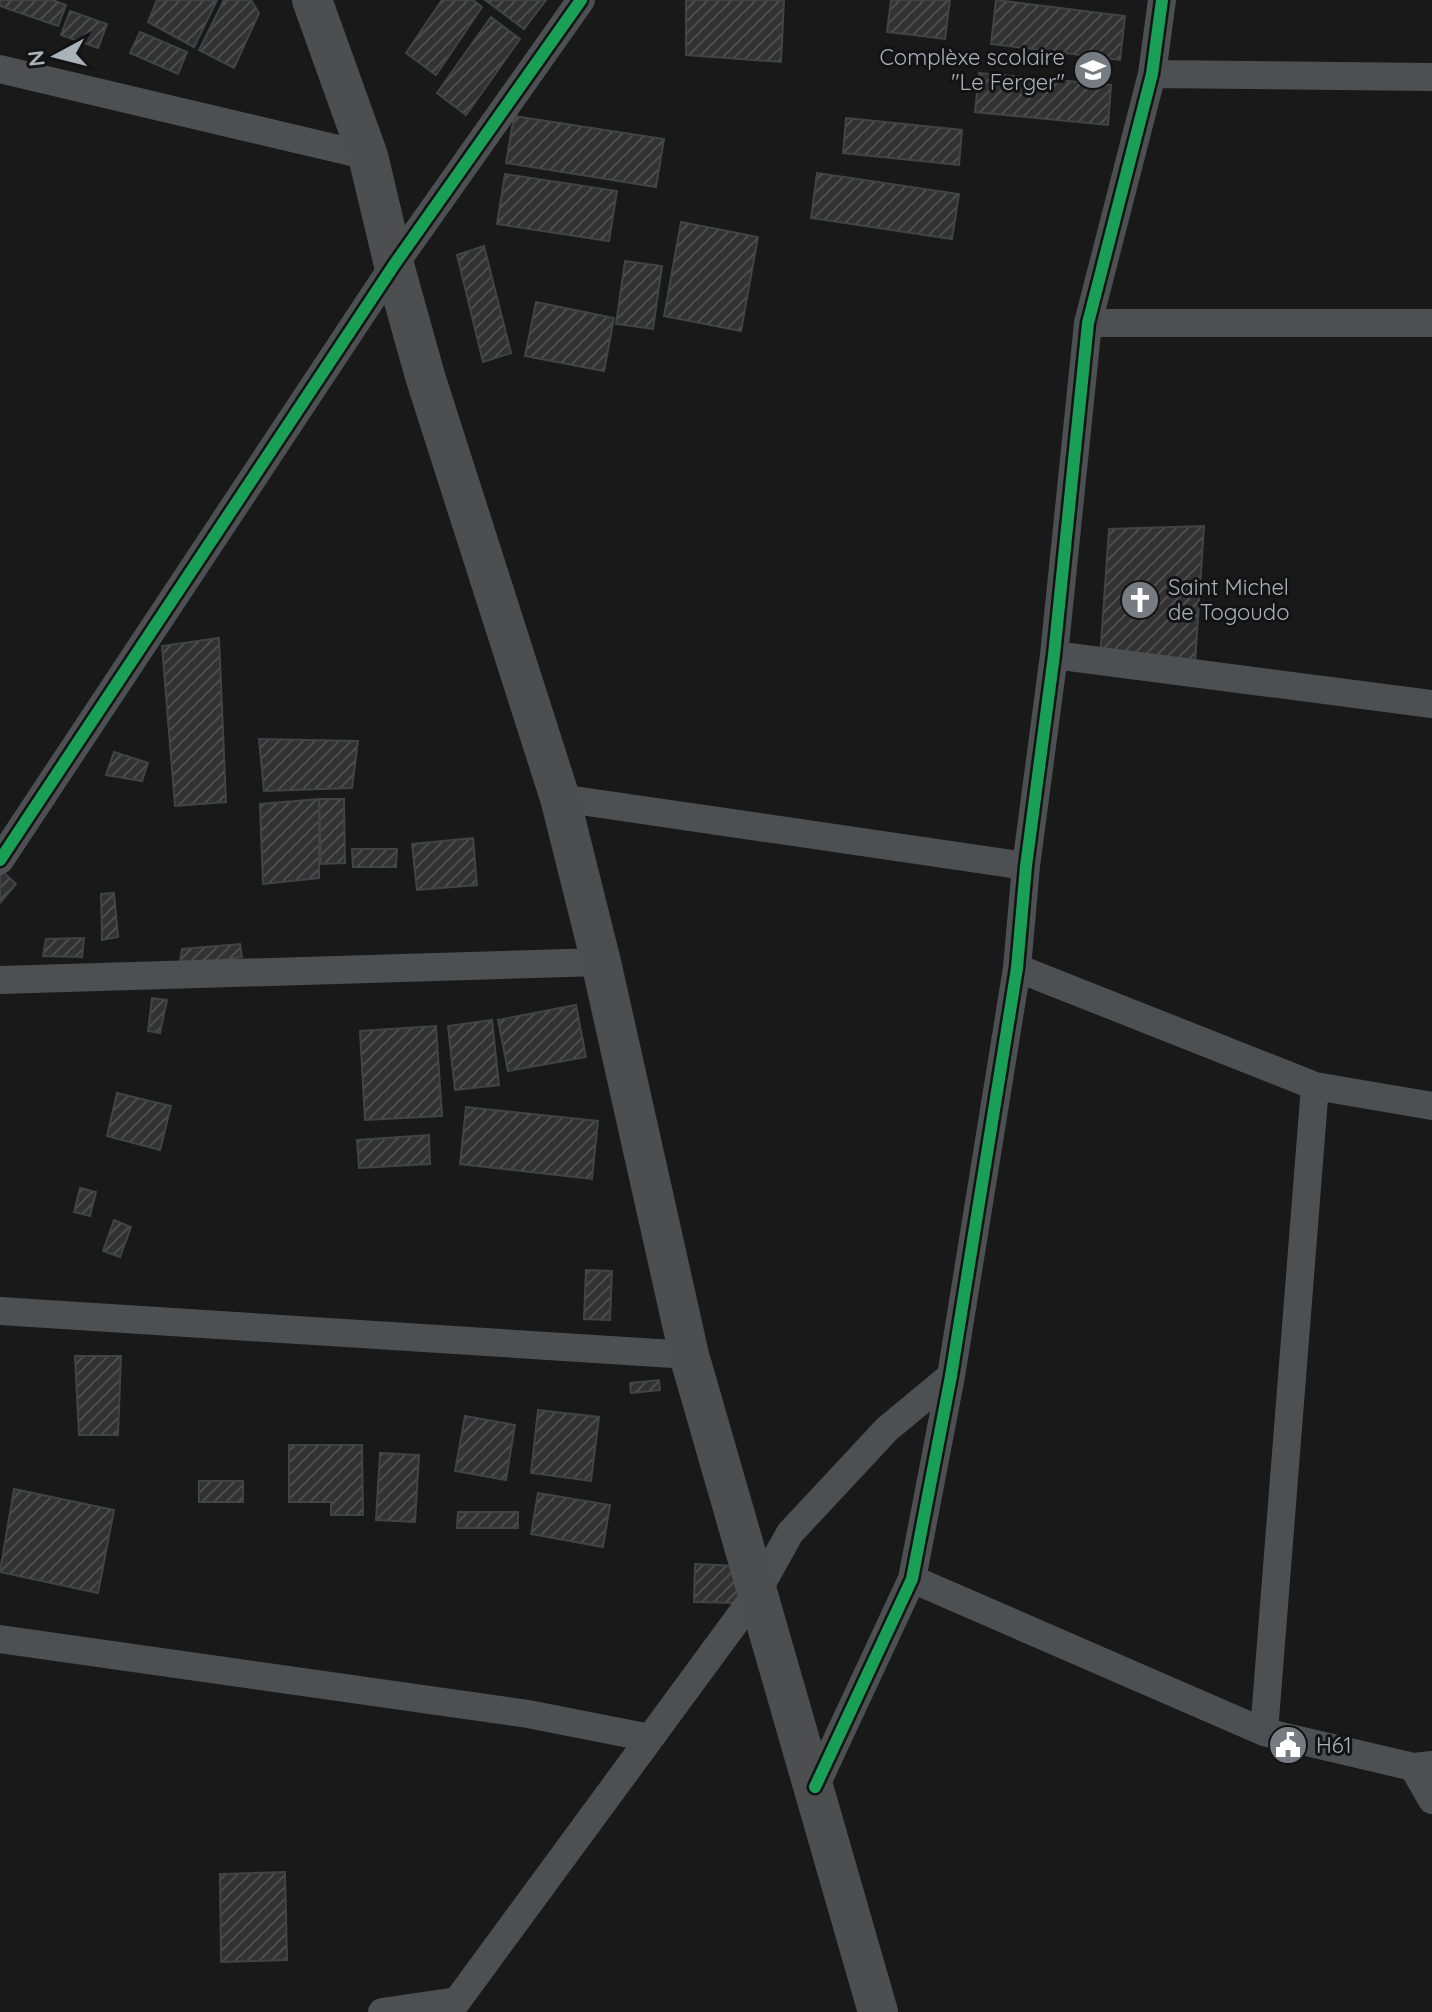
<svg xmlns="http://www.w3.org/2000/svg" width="1432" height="2012" viewBox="0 0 1432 2012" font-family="Quicksand,sans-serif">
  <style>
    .building { fill: url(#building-hatch); stroke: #414445; stroke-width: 2 }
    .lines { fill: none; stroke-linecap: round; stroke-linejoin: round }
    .street { stroke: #4d5052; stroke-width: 28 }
    .secondary { stroke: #4c4e50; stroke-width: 40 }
    .cycleway-casing { stroke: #131315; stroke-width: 17 }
    .cycleway { stroke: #1a9f57; stroke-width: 12 }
    .labels { text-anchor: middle; stroke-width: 6; stroke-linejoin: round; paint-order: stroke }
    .poi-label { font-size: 22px; fill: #aab2ba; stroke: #131315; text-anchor: start }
  </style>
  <defs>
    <pattern id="building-hatch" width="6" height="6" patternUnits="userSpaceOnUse" patternTransform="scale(2)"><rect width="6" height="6" fill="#323233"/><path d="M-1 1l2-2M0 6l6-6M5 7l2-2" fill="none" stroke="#4d4d4e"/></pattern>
  </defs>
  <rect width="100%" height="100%" fill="#191919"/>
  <path class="building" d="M0 0H52L66 5 58 26 0 6Z
    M157 0H217L194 47 148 22Z
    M224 0H251L259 13 234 68 199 50Z
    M442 0H473L482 7 436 75 406 53Z
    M485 0H546L524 29Z
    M686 0H784L781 62 686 55Z
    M891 0H950L945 39 887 32Z
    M996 0 1125 16 1120 60 991 44Z
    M70 11 107 24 98 48 61 35Z
    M491 17 520 39 466 115 437 93Z
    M140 32 187 52 178 74 130 53Z
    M979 73 1111 85 1108 125 975 112Z
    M514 116 664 139 656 187 506 163Z
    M846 118 962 130 959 165 843 153Z
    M817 173 959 194 952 239 811 218Z
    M505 174 617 191 609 241 497 224Z
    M681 222 758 237 741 331 664 316Z
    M484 246 511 353 483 362 457 255Z
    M625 261 662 266 653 329 616 324Z
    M536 302 614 318 604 371 525 356Z
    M1204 526 1195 664 1100 658 1109 529Z
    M219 638 226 802 175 806 162 646Z
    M259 739 358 741 352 788 264 791Z
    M114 752 148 763 142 781 106 775Z
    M319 799H344L345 863 321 864Z
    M319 799V878L263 884 260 804Z
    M473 838 477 885 417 890 412 844Z
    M352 849H397L396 867H353Z
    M0 869 16 884 0 903Z
    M114 893 118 937 102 940 101 894Z
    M84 938 82 957 43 956 46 939Z
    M240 944 242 957 179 966 182 949Z
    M152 998 167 1000 160 1033 148 1031Z
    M576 1005 586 1057 508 1071 498 1020Z
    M492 1020 499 1085 455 1090 448 1026Z
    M436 1026 442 1116 365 1120 360 1031Z
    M117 1093 171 1106 160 1150 107 1136Z
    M466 1107 598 1121 592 1179 460 1164Z
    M429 1135 430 1164 359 1168 357 1140Z
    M80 1188 96 1192 90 1216 74 1212Z
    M114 1220 131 1227 120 1257 103 1251Z
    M586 1270 612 1271 610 1320 584 1319Z
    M75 1356H121L118 1435H79Z
    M659 1380 660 1390 631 1393 630 1383Z
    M538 1410 599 1417 591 1481 531 1473Z
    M465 1416 515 1425 506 1480 455 1471Z
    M289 1445H362L363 1515H331V1502H289Z
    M380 1453 419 1455 415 1522 376 1520Z
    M199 1481H243V1502H199Z
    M14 1489 114 1510 98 1593 0 1572Z
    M538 1493 610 1505 603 1547 531 1534Z
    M458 1512H518V1528H457Z
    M695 1564 740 1566 739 1603 694 1602Z
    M285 1872 287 1960 221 1962 220 1874Z"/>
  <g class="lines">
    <path class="street" d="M0 69 368 156
      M1152 74 1432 77
      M1088 323H1432
      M1054 655 1432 704
      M560 798 1026 866
      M0 860 394 265 581 0
      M1017 968 1315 1086 1432 1106
      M0 980 601 962
      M0 1311 689 1355
      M912 1579 1264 1732 1413 1767 1432 1765
      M0 1639 528 1714 650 1738
      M1264 1732 1315 1086
      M1413 1767 1432 1800
      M815 1787 912 1579 951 1376 1017 968 1026 866 1054 655 1088 323 1152 74 1162 0
      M382 2012 457 2001
      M449 2012 756 1594 790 1533 887 1429 951 1376"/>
    <path class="secondary" d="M312 0 368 156 394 265 425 376 560 798 601 962 689 1355 878 2012"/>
    <g class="cycleway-casing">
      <path id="cycleway" d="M0 860 394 265 581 0
        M815 1787 912 1579 951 1376 1017 968 1026 866 1054 655 1088 323 1152 74 1162 0"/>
    </g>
    <use href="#cycleway" class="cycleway"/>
  </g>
  <defs>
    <g id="school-disc" transform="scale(2)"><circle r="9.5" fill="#777c82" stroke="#131315"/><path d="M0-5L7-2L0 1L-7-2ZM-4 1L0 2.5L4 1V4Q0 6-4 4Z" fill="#fff"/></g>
    <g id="church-disc" transform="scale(2)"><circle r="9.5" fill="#777c82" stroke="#131315"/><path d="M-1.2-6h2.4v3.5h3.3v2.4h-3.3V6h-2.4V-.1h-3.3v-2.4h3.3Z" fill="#fff"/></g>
    <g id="civic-disc" transform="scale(2)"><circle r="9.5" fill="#777c82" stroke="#131315"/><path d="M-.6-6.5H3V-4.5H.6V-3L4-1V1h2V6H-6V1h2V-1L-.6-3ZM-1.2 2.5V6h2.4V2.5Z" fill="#fff"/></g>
  </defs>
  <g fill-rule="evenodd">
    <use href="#school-disc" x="1093" y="70"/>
    <use href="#church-disc" x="1140" y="600"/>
    <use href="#civic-disc" x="1288" y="1745"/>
  </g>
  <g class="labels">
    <g class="poi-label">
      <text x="1065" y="65" text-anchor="end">Complèxe scolaire<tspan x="1065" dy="25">"Le Ferger"</tspan></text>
      <text x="1168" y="595">Saint Michel<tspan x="1168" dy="25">de Togoudo</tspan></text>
      <text x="1316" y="1753">H61</text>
    </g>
  </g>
  <g transform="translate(56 56) rotate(263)" stroke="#131315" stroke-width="6" paint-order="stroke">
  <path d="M0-6L14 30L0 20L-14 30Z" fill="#aab2ba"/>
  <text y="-12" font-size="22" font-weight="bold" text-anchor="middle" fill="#aab2ba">N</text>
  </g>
</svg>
